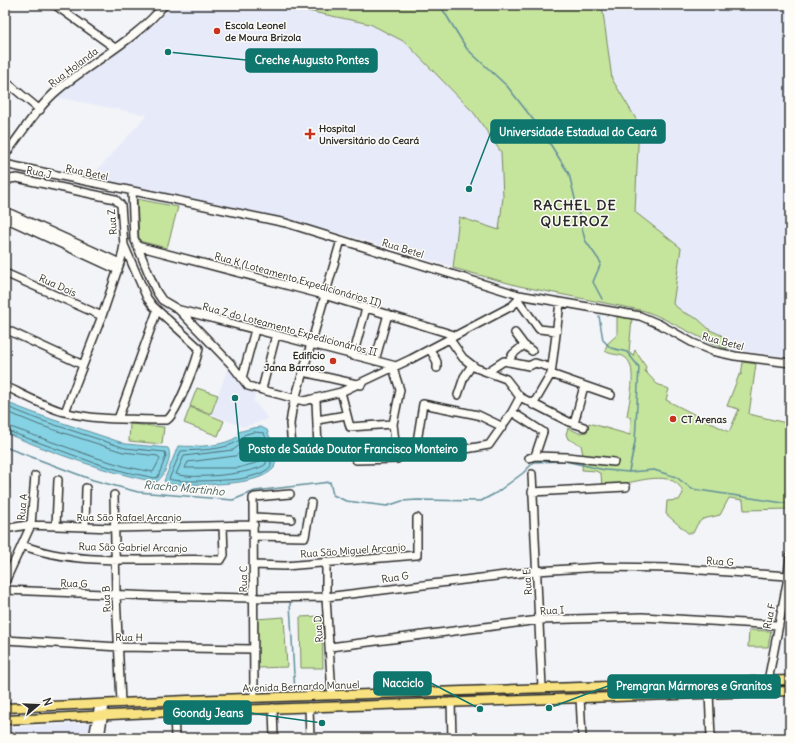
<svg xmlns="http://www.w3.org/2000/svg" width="795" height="743" viewBox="0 0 795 743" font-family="Delius,sans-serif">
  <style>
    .built { fill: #e7eaf9 }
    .green { fill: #c5e49c; stroke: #788864 }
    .water { fill: #85d2e4; stroke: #618f9a }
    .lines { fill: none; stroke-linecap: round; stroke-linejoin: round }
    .shore { stroke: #4f6e75; stroke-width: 1 }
    .stream { stroke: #618f9a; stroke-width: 1.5 }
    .minor-casing { stroke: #2b2b2b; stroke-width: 10 }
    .major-casing { stroke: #2b2b2b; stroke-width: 11 }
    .minor { stroke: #fdfcf7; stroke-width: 7 }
    .major { stroke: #f8e281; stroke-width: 8 }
    .poi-dot { fill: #c8321e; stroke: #fdfcf7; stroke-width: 1.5 }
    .labels { text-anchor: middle; stroke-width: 3; stroke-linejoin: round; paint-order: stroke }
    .poi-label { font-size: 10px; font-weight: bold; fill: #2b2b2b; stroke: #fdfcf7; text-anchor: start }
    .street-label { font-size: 10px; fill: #2b2b2b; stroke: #fdfcf7 }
    .water-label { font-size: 11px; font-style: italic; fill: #465d62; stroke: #fdfcf7 }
    .district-label { font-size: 14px; font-weight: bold; letter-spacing: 1px; fill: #2b2b2b; stroke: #fdfcf7 }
    .leader { fill: none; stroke: #0f766e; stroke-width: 1.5 }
    .callout-dot { fill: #0f766e; stroke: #fdfcf7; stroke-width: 1.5 }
    .callout { fill: #0f766e; stroke: #0f766e; stroke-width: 1.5 }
    .callout-label { font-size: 11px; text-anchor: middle; font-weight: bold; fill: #fff }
  </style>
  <rect width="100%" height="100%" fill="#f3f4f8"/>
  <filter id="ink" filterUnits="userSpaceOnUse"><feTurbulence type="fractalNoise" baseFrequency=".025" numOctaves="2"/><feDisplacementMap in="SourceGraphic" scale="8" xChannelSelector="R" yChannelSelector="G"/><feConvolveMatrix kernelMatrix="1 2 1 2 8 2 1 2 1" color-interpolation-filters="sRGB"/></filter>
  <g filter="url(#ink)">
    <path class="built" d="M171 5H790V357L727 349 706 342 658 315 629 306 519 286 350 236 271 215 91 177 147 115 55 97 112 57 161 18Z
      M228 368 245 388 256 393 253 400 268 419 243 427 211 414Z
      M91 723 88 738H5V728Z"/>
    <path class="green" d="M308 5H602L612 79 639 124 635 212 681 248 673 304 683 312 698 319 710 330 721 335 725 339 727 349C698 339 673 321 645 311L519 286 453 268 459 217 499 230 503 197 501 152 474 113 405 42 370 24 308 11Z
      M137 199 178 207 167 248 139 241Z
      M617 315 632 318 629 352 633 356 635 350 646 367 645 371 657 384 669 389 666 400 729 432 739 409 727 406 739 375H741L743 362 756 364 749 414 790 424V509L744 510 743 500 729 498 720 515 703 519 698 523 693 533H688L666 514 667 501 679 500 683 493C676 470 643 480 627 483 619 484 610 485 602 486L601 474 596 471 582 470 583 455 581 445 568 439 566 434 568 428 579 433 587 432 589 423 630 435 631 418 627 416C629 402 638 368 626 358 620 353 612 356 605 351L607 344 617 335Z
      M197 388 218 395 211 414 190 406Z
      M190 407 224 421 218 436 184 423Z
      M130 424 164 427 162 444 129 441Z
      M322 616 323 668H301L300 617Z
      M284 617 287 667 258 668 256 619Z
      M749 630 771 631 768 647H748Z"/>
    <path class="water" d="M5 402 42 416 126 444 168 448C173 456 164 478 156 482 104 472 54 453 5 433Z
      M261 427 267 430 275 452 276 460 274 468C257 488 196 484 170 484L164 481 178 446C197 447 223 447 239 436L238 432 253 428Z"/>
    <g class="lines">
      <path class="shore" d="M5 406 40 420 125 448 165 452 166 456 158 477 155 478 126 472 92 462 5 430
        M5 411 39 425 123 452 158 456 160 459 153 472 127 467 94 457 5 425
        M254 432 264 433 271 453V466C265 474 249 477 240 479 230 480 175 483 169 479L181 451C197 450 235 451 244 435Z
        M254 437H261L266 454V464C255 474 190 480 176 474L184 456 233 450 248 439Z
        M255 443 260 455 259 462 238 468H185L188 462 235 456Z"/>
      <path class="stream" d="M440 5 467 49 507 86 542 131 569 174 585 240 601 263 593 282 602 299
        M599 316 603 340 611 348 627 352 639 367 635 442 629 471
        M5 447 93 480 138 492 233 500 255 491 330 482 333 495 346 501 387 506 402 501 417 500 481 501 496 493 523 473 534 462 565 461 605 470 629 472 654 470 676 477 692 489 790 504
        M290 603 295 693"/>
      <g class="minor-casing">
        <path id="minor" d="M55 5 115 48
          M5 81 40 110
          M5 155C21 134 39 105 59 89 92 62 138 38 164 5
          M5 162 9 165 286 223 519 295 640 316 659 324 693 343 712 351 735 356 790 363
          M5 183 10 179 17 178 115 199 121 205 124 245 121 260 102 316 65 412
          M132 192 134 238 156 291 162 300 179 310 231 364 248 386 304 401 341 392 411 359 512 306 518 300 519 295
          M5 211 120 263
          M5 218 118 270
          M341 240 292 410 290 424 292 447 295 449 351 450 356 460 397 459 393 424 400 390 393 368
          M137 246 324 295 454 335
          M5 273 102 316
          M518 300 539 329 557 331
          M180 310 396 366
          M5 329 83 365
          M515 333 524 345 532 351
          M449 338 463 358 476 368 506 379 520 397 569 422 584 427
          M430 349 437 362V368
          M353 356 366 308
          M375 361 388 314
          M508 362 513 354 524 345
          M303 372 361 385
          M487 372 504 361 529 366 535 363 552 368
          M551 374 611 395
          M242 378 255 330
          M5 386C24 395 43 406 64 412 97 421 133 419 167 420 177 413 197 361 199 348L153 306 147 298 124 245
          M262 389 276 335
          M341 392 350 427 393 424
          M458 395 464 377 472 365
          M316 400 318 449
          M533 405 551 374 560 303
          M512 412 543 432 535 456
          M118 419 157 311
          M317 420 346 415
          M574 424 584 386
          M416 448 423 404 478 415 503 427
          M454 451 489 445 512 412 520 397
          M529 458 535 456 567 457 614 462
          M532 474 542 688
          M5 480V487
          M532 492 626 487
          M114 495 116 594 121 703
          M254 517 291 519
          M56 526 58 480
          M85 527 86 488
          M5 529 27 525 114 528 254 525
          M253 536 305 537 311 503
          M22 545C79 568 159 557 221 560L224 555 223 526
          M326 561V597L332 695
          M253 565 285 566 417 555V518
          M5 582 31 525 35 476
          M5 590 153 596 252 598 326 597 537 571 600 567 671 568 788 576
          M5 640 119 647 253 649
          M330 647 539 620 642 617 777 625
          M768 681 787 583 790 556
          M709 693 711 738
          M580 697 582 738
          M254 698 253 498 255 497 290 494
          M451 702 452 738
          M309 707 310 738
          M273 708 274 738
          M174 712 175 738
          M93 738 99 704
          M100 738 105 704"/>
      </g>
      <g class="major-casing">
        <path id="major" d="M5 708 188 700 790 680
          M5 720 174 712 790 691"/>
      </g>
      <use href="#minor" class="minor"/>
      <use href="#major" class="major"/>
    </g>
  </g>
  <g class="poi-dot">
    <circle cx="217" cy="31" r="4"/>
    <path d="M308 128h4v4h4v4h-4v4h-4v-4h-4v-4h4z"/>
    <circle cx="333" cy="361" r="4"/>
    <circle cx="673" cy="419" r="4"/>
  </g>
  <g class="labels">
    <g class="poi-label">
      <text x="225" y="29">Escola Leonel<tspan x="225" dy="12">de Moura Brizola</tspan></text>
      <text x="319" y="132">Hospital<tspan x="319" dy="12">Universitário do Ceará</tspan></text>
      <text x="325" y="359" text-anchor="end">Edifício<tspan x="325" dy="12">Jana Barroso</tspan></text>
      <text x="681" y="423">CT Arenas</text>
    </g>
    <g class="street-label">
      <text transform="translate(73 67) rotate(-37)" y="4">Rua Holanda</text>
      <text transform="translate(39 172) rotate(12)" y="4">Rua J</text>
      <text transform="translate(87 172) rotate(12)" y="4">Rua Betel</text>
      <text transform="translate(112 222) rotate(-95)" y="4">Rua Z</text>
      <text transform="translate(403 248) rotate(17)" y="4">Rua Betel</text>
      <text transform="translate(298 279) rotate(16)" y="4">Rua K (Loteamento Expedicionários II)</text>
      <text transform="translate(58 285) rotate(24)" y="4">Rua Dois</text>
      <text transform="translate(290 329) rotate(15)" y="4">Rua Z do Loteamento Expedicionários II</text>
      <text transform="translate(723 341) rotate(15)" y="4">Rua Betel</text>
      <text transform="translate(22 507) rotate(-84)" y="4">Rua A</text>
      <text x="129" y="521">Rua São Rafael Arcanjo</text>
      <text transform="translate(133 547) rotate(1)" y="4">Rua São Gabriel Arcanjo</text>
      <text transform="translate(353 550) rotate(-4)" y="4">Rua São Miguel Arcanjo</text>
      <text transform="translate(720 561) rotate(4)" y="4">Rua G</text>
      <text transform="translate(395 577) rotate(-8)" y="4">Rua G</text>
      <text transform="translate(243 579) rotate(-89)" y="4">Rua C</text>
      <text transform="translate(527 582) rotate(-94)" y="4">Rua E</text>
      <text transform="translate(74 583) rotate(2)" y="4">Rua G</text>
      <text transform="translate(106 599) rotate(-93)" y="4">Rua B</text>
      <text transform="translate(552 610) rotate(-3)" y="4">Rua I</text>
      <text transform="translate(769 616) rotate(-78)" y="4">Rua F</text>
      <text transform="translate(318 629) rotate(-94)" y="4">Rua D</text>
      <text transform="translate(129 637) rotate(1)" y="4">Rua H</text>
      <text transform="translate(301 686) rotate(-2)" y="4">Avenida Bernardo Manuel</text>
    </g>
    <g class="water-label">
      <text transform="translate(184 488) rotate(5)" y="4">Riacho Martinho</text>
    </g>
    <g class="district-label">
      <text x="575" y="210">RACHEL DE<tspan x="575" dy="16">QUEIROZ</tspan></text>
    </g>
  </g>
  <path class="leader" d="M168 52L246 60M469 189L491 132M235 398L240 449M480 709L431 683M549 708L608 686M322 723L251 713"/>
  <g class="callout-dot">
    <circle cx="168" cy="52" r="4"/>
    <circle cx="469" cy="189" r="4"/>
    <circle cx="235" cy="398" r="4"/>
    <circle cx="480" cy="709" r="4"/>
    <circle cx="549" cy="708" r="4"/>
    <circle cx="322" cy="723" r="4"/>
  </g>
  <g class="callout">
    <rect x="246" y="49" width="131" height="23" rx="4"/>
    <rect x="491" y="120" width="174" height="23" rx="4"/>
    <rect x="240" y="438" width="226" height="23" rx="4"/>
    <rect x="374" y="672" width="57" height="23" rx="4"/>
    <rect x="608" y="675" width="172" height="23" rx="4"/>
    <rect x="164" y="701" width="87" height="23" rx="4"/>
  </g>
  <g class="callout-label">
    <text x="312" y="64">Creche Augusto Pontes</text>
    <text x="578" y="136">Universidade Estadual do Ceará</text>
    <text x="353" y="453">Posto de Saúde Doutor Francisco Monteiro</text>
    <text x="403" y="687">Nacciclo</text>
    <text x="694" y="690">Premgran Mármores e Granitos</text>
    <text x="208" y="717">Goondy Jeans</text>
  </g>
  <rect width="795" height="743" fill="none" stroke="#fdfcf7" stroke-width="20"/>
  <rect x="10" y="10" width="775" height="723" fill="none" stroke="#2b2b2b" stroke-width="1.5" filter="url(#ink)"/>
  <g transform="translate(38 705) rotate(71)" stroke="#fdfcf7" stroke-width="3" paint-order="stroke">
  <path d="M0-3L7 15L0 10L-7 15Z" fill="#2b2b2b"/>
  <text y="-6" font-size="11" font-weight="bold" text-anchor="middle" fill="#2b2b2b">N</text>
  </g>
</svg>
